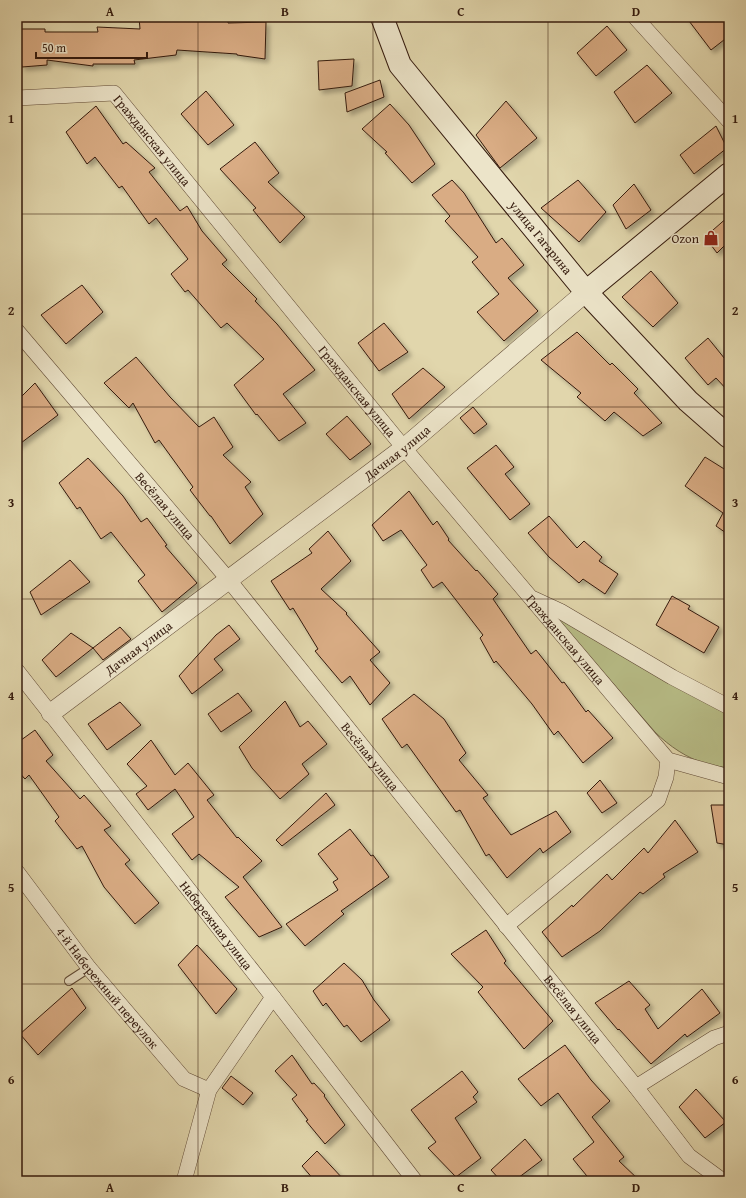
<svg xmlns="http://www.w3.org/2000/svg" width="746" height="1198" viewBox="0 0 746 1198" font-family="'Gentium Book Plus',serif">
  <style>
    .green { fill: #b7bc86; stroke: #766b4a }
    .building { fill: #d9ac84; stroke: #341a0d; filter: url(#shadow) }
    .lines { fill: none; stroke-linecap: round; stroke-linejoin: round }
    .service-casing { stroke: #5f4935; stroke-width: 10 }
    .minor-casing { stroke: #5f4935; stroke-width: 16 }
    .tertiary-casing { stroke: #5f4935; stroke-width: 20 }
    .secondary-casing { stroke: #341a0d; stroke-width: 24 }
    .service { stroke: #ece4c9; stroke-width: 8 }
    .minor { stroke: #ece4c9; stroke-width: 15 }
    .tertiary { stroke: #ece4c9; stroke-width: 19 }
    .secondary { stroke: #ece4c9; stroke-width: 22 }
    .grid { fill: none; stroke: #341a0d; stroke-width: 1; stroke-opacity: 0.55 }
    .labels { text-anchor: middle; stroke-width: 3; stroke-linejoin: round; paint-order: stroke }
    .street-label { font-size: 13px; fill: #341a0d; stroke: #ece4c9 }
    .poi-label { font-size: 13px; fill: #341a0d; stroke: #ece4c9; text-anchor: end }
    .neatline { fill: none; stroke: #341a0d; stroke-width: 1.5 }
    .grid-label { font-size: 13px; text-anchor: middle; font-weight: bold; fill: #341a0d }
  </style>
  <defs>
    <filter id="shadow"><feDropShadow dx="3.5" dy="3.5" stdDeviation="2" flood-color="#0004"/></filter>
  </defs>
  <rect width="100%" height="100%" fill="#e1d6ac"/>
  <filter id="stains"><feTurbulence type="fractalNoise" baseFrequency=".005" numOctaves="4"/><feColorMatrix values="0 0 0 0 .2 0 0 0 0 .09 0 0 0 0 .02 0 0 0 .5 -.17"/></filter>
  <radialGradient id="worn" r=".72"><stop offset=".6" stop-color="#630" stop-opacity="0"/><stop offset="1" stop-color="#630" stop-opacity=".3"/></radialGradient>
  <path class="green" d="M553 614 729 714V768C722 767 714 766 707 764 688 759 669 746 655 732Z"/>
  <path class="building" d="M139 17H228V23L266 22 265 59 237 55V54L177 50 176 55 134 60 135 64H93V66L47 60V65L22 67 17 41V29H45V32H98L97 27 140 29Z
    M686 17H729V36L711 50Z
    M607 26 627 50 596 76 577 53Z
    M354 59 352 86 319 90 318 61Z
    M647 65 672 93 635 123 614 92Z
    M380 80 384 97 347 112 345 93Z
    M206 91 234 125 208 145 181 114Z
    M506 101 537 138 500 168 476 135Z
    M390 104 409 125 435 164 412 183 385 153 387 152 362 129Z
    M96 106 123 144 126 142 155 168 149 172 180 211 187 206 202 231 227 260 222 264 257 299 255 301 277 324 315 370 283 394 306 423 279 441 257 414 256 415 234 385 264 359 227 323 221 328 188 290 185 292 171 274 188 259 156 218 149 224 122 186 119 188 95 157 87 164 66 132Z
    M716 126 727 148 694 174 680 155Z
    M255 142 279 173 268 182 305 217 280 243 253 210 256 208 220 169Z
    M452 180 464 193 496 243 502 238 524 265 508 278 538 311 504 341 477 312 499 294 472 262 478 257 445 221 450 216 432 195Z
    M578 180 606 212 579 242 541 208Z
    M634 184 651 210 626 229 613 205Z
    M729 216V241L717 253 705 237Z
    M651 271 678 303 653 327 622 297Z
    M82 285 103 312 66 344 41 315Z
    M384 323 408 352 379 371 358 343Z
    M577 332 610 365 612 363 638 389 634 393 662 423 643 436 614 412 605 421 577 397 581 393 541 360Z
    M708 338 729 364V392L716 378 708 385 685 358Z
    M136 357 170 397 199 427 214 417 233 447 223 455 251 482 245 487 263 514 230 544 211 516H210L190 490 193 487 159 440 155 443 133 403 129 408 104 383Z
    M423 368 445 387 409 419 392 394Z
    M35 383 58 415 17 446V401Z
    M473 407 487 424 474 434 460 418Z
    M347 416 371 444 350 460 326 434Z
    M496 445 514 467 505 474 530 504 510 520 467 468Z
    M705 457 729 472V535L716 526 723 513 685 486Z
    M88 458 123 496 141 522 147 518 167 545 165 546 197 583 162 612 138 581 145 575 111 532 101 539 80 507 77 509 59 483Z
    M409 491 433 525 437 521 449 539 448 540 476 571 477 570 498 594 493 599 531 654 536 650 562 683 564 682 586 712 588 710 613 738 583 763 558 731 554 735 532 704 496 661 494 663 480 638 483 635 442 582 433 588 421 570 427 565 401 530 383 541 372 525Z
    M549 516 577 548 584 541 602 557 599 561 618 574 605 594 583 579 579 583 549 557 528 533Z
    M328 531 351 561 321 589 347 613 346 614 380 652 370 660 390 683 370 705 350 676 342 683 315 651 318 649 293 608 290 610 271 581 312 553 309 549Z
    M70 560 90 582 41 615 30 592Z
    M672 596 690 606 688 609 719 627 704 653 656 625Z
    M229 625 240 639 214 659 223 670 192 694 179 676 216 635Z
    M120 627 131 639 103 660 93 648Z
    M71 633 93 648 56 677 42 660Z
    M238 693 252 711 221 732 208 714Z
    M414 694 444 719 466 753 459 760 488 795 483 798 511 835 556 811 571 832 543 853 540 848 507 878 489 854 486 856 460 810 456 812 407 744 402 748 382 719Z
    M285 701 300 727 308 721 327 744 302 764 309 774 280 799 252 768 239 747Z
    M120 702 141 725 107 750 88 724Z
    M35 730 53 755 46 761 80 799 84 795 111 826 104 830 130 860 125 864 159 903 135 924 104 887 82 846 77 849 55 821 59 817 29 775 25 779 17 770V743Z
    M151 740 175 775 188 763 214 795 207 800 237 838 238 837 262 861 243 877 282 927 259 937 225 897 239 887 199 854 192 860 172 834 194 817 175 789 148 810 136 794 147 786 127 764Z
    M600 780 617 803 602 813 587 793Z
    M326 793 335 805 282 846 276 840Z
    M711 805H729V845L717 843Z
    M675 820 698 852 663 874 665 877 643 894 640 892 600 931 562 957 542 932 572 905 573 907 607 874 612 880 644 848 648 853Z
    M350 829 371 856 373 855 389 877 341 911 344 914 305 946 286 924 338 890 333 882 338 879 318 854Z
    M486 930 506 961 504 963 553 1021 524 1049 478 992 483 987 451 954Z
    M197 945 237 989 216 1014 178 965Z
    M344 963 362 980 374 1000 390 1020 361 1042 347 1025 344 1027 326 1003 323 1006 313 991Z
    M629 981 650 1005 645 1009 658 1029 702 989 720 1013 687 1037 685 1034 651 1064 619 1029 618 1030 595 1003Z
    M72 988 86 1008 38 1055 20 1034Z
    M565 1045 591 1080 610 1101 592 1117 624 1157 619 1161 640 1181H591L573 1159 594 1142 558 1093 541 1106 518 1079Z
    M292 1055 312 1084 314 1083 325 1095 324 1096 345 1125 325 1144 306 1121 308 1120 292 1099 297 1095 275 1071Z
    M462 1071 478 1092 473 1097 477 1102 455 1118 481 1158 456 1177 428 1148 436 1142 411 1110Z
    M231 1076 253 1093 243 1105 222 1088Z
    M696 1089 726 1122 705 1138 679 1107Z
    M525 1139 542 1160 514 1181H501L491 1170Z
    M317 1151 345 1181H315L302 1166Z"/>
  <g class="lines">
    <g class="service-casing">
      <path id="service" d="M69 981 89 968"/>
    </g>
    <g class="minor-casing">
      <g id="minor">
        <path d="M635 17 729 121"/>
        <path id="s1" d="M17 98 114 93 404 448 668 760 729 777"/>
        <path id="s2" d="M17 331 228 579 636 1087 689 1156 723 1181"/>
        <path d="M534 599 560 611 672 677 729 707"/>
        <path id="s3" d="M17 671 273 997 415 1181"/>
        <path id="s4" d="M17 872 89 968 184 1079 209 1090"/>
        <path d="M506 926 658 800 666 777 668 760"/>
        <path d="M636 1087 714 1038 729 1033"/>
        <path d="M184 1181 209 1090 273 997"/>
      </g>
    </g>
    <g class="tertiary-casing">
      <g id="tertiary">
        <path id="s5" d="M51 713 404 448 586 292"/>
      </g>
    </g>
    <g class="secondary-casing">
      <g id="secondary">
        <path id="s6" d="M382 17 400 65 586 292 688 401 729 437"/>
        <path d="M586 292 729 174"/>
      </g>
    </g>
    <use href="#service" class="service"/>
    <use href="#minor" class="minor"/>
    <use href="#tertiary" class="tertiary"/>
    <use href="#secondary" class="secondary"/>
  </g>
  <path class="grid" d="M198 17V1181M373 17V1181M548 17V1181M17 214H729M17 407H729M17 599H729M17 791H729M17 984H729"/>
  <defs>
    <g id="shop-bare" transform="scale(1.2)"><path d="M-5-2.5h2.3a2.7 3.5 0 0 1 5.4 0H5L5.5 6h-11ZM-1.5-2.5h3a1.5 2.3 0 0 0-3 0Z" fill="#8f2418" stroke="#ece4c9" stroke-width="2.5" paint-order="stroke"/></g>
  </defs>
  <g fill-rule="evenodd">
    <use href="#shop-bare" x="711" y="238"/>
  </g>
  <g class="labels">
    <g class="street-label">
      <text dy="5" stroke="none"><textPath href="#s1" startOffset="158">Гражданская улица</textPath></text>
      <text dy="5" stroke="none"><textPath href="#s6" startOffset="274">улица Гагарина</textPath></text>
      <text dy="5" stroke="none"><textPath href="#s1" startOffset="482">Гражданская улица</textPath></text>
      <text dy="5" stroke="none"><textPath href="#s5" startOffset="433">Дачная улица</textPath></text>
      <text dy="5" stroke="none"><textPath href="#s2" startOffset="229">Весёлая улица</textPath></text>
      <text dy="5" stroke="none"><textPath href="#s1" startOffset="806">Гражданская улица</textPath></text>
      <text dy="5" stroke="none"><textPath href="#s5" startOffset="109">Дачная улица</textPath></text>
      <text dy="5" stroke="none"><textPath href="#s2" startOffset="553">Весёлая улица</textPath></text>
      <text dy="5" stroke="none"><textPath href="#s3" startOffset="323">Набережная улица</textPath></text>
      <text dy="5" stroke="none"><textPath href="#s4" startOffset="147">4-й Набережный переулок</textPath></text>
      <text dy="5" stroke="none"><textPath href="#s2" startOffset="877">Весёлая улица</textPath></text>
    </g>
    <g class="poi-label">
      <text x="699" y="243">Ozon</text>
    </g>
  </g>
  <rect width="746" height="1198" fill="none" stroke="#e1d6ac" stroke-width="44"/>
  <path d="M36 52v6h111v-6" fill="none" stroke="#341a0d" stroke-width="2"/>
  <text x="42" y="52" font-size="12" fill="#341a0d" stroke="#ece4c9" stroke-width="3" paint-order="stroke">50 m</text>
  <rect x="22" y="22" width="702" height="1154" class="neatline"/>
  <g class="grid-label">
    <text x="110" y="16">A</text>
    <text x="285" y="16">B</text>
    <text x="461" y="16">C</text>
    <text x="636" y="16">D</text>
    <text x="11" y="123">1</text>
    <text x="735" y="123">1</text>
    <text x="11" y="315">2</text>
    <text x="735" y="315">2</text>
    <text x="11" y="507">3</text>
    <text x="735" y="507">3</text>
    <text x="11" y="700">4</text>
    <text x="735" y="700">4</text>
    <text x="11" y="892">5</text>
    <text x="735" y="892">5</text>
    <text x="11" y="1084">6</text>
    <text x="735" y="1084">6</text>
    <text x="110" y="1192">A</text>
    <text x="285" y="1192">B</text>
    <text x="461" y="1192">C</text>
    <text x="636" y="1192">D</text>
  </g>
  <rect width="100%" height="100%" filter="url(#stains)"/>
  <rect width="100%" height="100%" fill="url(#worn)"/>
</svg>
